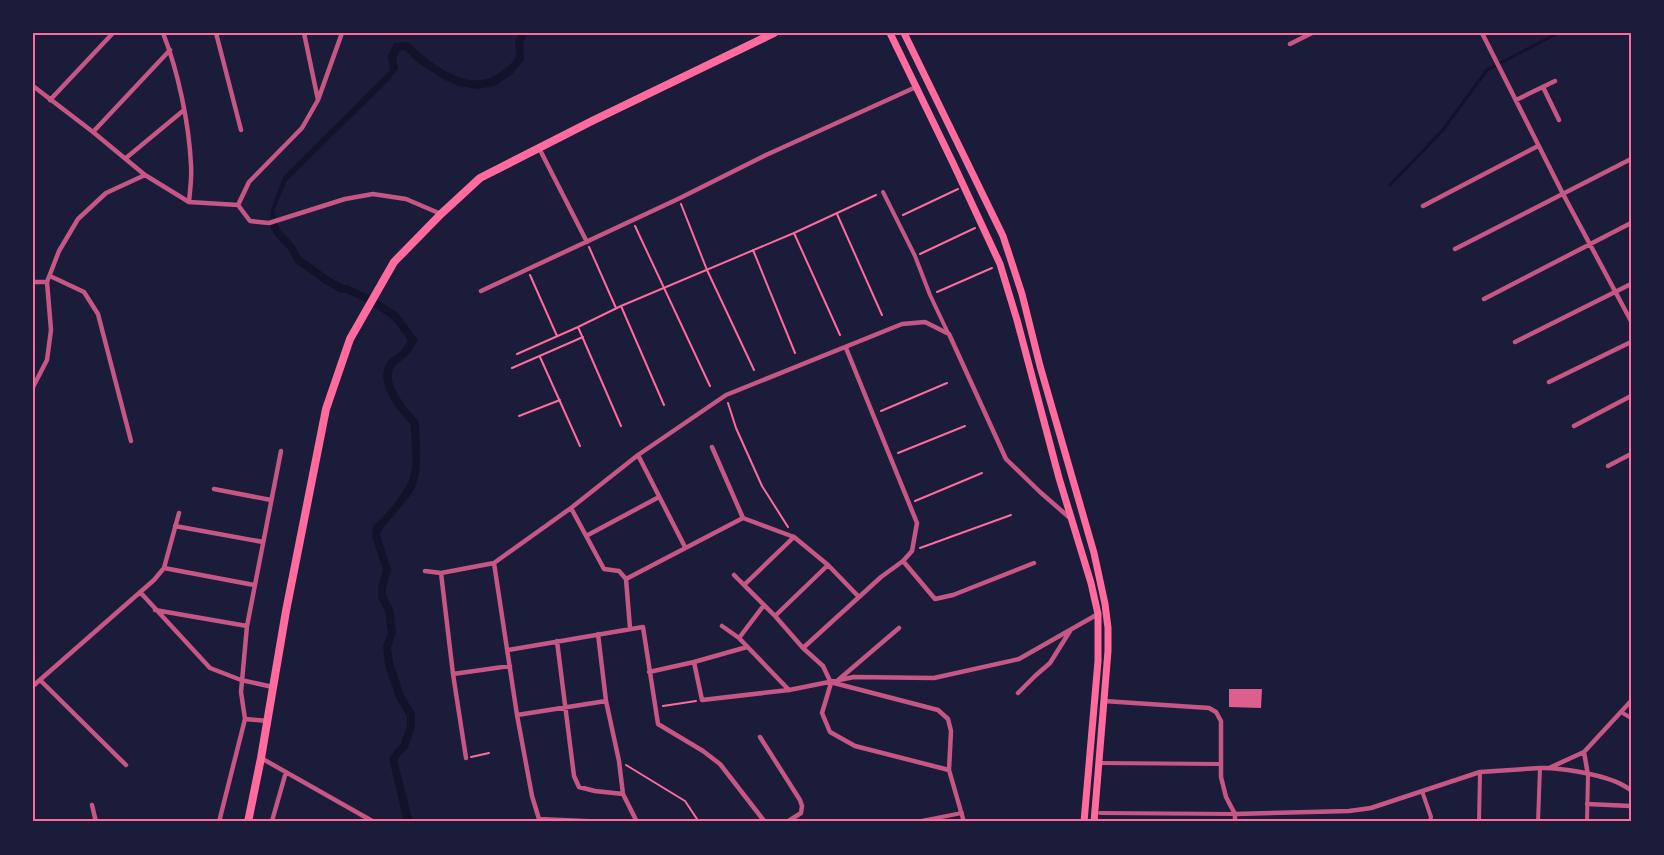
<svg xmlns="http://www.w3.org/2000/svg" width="1664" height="855" viewBox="0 0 1664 855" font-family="'Source Serif 4',serif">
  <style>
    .water { fill: #12122b }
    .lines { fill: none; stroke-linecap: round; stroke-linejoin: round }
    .stream { stroke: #12122b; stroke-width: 3 }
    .building { fill: #dd5f8e }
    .path { stroke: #ff6b9d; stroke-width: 2 }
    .pedestrian { stroke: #c65784; stroke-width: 4 }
    .minor { stroke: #c65784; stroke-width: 4.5 }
    .secondary { stroke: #ff6b9d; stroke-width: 7 }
    .trunk { stroke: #ff6b9d; stroke-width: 8 }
    .neatline { fill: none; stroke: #ff6b9d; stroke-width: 2 }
  </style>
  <rect width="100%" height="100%" fill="#1b1b3a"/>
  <path class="water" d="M519 33H528L523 43 524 60 513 73 497 85 478 89 459 86 443 79 417 62 405 50 400 51 396 58 398 68 390 79 287 181 274 210 278 225 282 232 293 243 301 257 329 277 343 285H347L371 296 398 313 418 340C414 346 410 354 404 359 401 361 398 362 396 365 381 381 409 410 419 422 419 444 424 471 413 491 407 502 381 527 380 535L391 570 386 588V596L393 609 396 633 391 648 393 663 404 695 415 714V727L408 747 397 760 413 822H404L389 758 401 743 407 726V716L396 698 385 665 383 647 388 632 385 611 378 598V587L383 570 372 536 373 526C386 515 405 493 410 477 415 463 411 440 411 425 398 410 373 383 388 361 391 357 397 355 400 352 403 349 406 344 408 340L392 319 370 304 346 293H341L325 284 296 263 287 248 276 237 270 227 271 210 283 177 390 70 388 56 394 43 408 42C430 63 468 95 499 73 505 69 514 63 516 56 517 52 515 46 515 42 516 39 518 36 519 33Z"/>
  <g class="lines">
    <path class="stream" d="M1390 185 1442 131 1487 70 1558 33"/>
  </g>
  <path class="building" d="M1229 689H1262L1261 708 1229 707Z"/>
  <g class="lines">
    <path class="path" d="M681 204 707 270 754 370
      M837 214 882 315
      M903 215 958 189
      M635 226 710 386
      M794 233 840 335
      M589 247 616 308
      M753 250 795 353
      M920 254 975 228
      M530 275 557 336
      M937 292 992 268
      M621 306 664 405
      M578 327 621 426
      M517 354 578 327 621 306 794 233 876 195
      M540 357 580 446
      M512 368 583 337
      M728 403 736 428 762 486 788 527
      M881 411 947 383
      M519 416 560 400
      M898 453 965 426
      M915 501 982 473
      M920 548 1011 515
      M663 706 696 701
      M471 757 489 753
      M626 765 685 801 699 822"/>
    <path class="pedestrian" d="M883 192 915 256 930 295 948 333
      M1621 712 1631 718
      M1102 763 1220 764
      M1422 791 1431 817 1430 822
      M1100 813 1235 814
      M916 822 962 813
      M1479 822 1480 772
      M1538 822 1540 768
      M1587 822 1588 775"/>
    <path class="minor" d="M163 33C178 71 189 123 191 165 192 177 190 190 189 202
      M216 33 241 130
      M304 33 318 100
      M1482 33 1563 194 1631 321
      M1290 44 1312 33
      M33 86 93 132 145 175 189 202 238 205 250 221 269 223 345 199 373 194 406 199 441 214
      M1543 87 1559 120
      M50 100 113 33
      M1516 100 1555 81
      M93 132 170 50
      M539 148 587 242
      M126 158 184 110
      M238 205 249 182 302 128 318 100 342 33
      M1423 206 1538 146
      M1455 249 1631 159
      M50 276 84 292 98 314 131 441
      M33 282H47
      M481 291 678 199 766 155 916 87
      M1484 299 1631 223
      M1515 342 1631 284
      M1549 382 1631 342
      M33 387 47 360 51 330 47 282 59 251 78 219 106 193 145 175
      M1574 426 1631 396
      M712 447 743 518
      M638 455 685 547
      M1608 466 1631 454
      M214 489 271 500
      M571 508 604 569 619 571 626 579 630 628
      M743 518 794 537 828 565 859 597
      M175 526 263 542
      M586 536 659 497
      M903 561 935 599 953 595 1034 563
      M494 563 517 715 532 796 539 819
      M164 568 254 585
      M425 571 441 573 494 563 571 508 638 455 726 395 902 324 925 322 949 334 1006 459 1040 492 1071 519
      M441 573 453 674 466 758
      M734 575 775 616 803 648 823 666 831 683
      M626 579 743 518
      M744 585 794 537
      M140 592 210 668 241 680 273 687
      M155 610 247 626
      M775 616 828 565
      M722 626 739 638 789 690
      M598 634 606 701 619 761 623 794 637 822
      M739 638 764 605
      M557 641 574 776 579 787 595 791 623 794
      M803 648 881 577 903 561 912 551 917 523 846 348
      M508 650 643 627 658 724 703 751 720 764 765 822
      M694 662 702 700 789 690 854 677 934 678 1019 659 1098 614
      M649 672 694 662 747 647
      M453 674 510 666
      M40 680 126 765
      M837 681 899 628
      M831 683 822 713 830 732 855 746 949 770
      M834 683 938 710 948 719 951 731 949 770 964 822
      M33 686 154 580 164 568 179 513
      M1018 693 1035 676 1050 663 1070 631
      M1104 701 1209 708 1216 712 1221 721V777L1226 797 1235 814V822
      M517 715 606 701
      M245 719 241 692 247 626 281 451
      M760 737 800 800 802 806 801 813 787 822
      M1584 752 1588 775
      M261 758 374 822
      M1549 768 1584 752 1631 701
      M1587 804 1631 806
      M92 805 96 822
      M1235 814 1349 811 1371 808 1480 772 1540 768C1559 767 1596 774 1614 781 1620 783 1626 787 1631 790
      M539 819 606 822
      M272 821 286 772
      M219 822 245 719 268 721"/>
    <path class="secondary" d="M890 33 953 163 1000 264 1017 320 1059 478 1091 583 1098 614V661L1084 822
      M904 33 1003 236 1022 294 1040 366 1094 553 1105 604 1108 628V651L1094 822"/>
    <path class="trunk" d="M248 822 261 758 286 611 326 409 350 339 394 262 441 214 480 178 592 121 774 33"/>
  </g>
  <rect width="1664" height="855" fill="none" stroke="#1b1b3a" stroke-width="69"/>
  <rect x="34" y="34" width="1596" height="786" class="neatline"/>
</svg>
